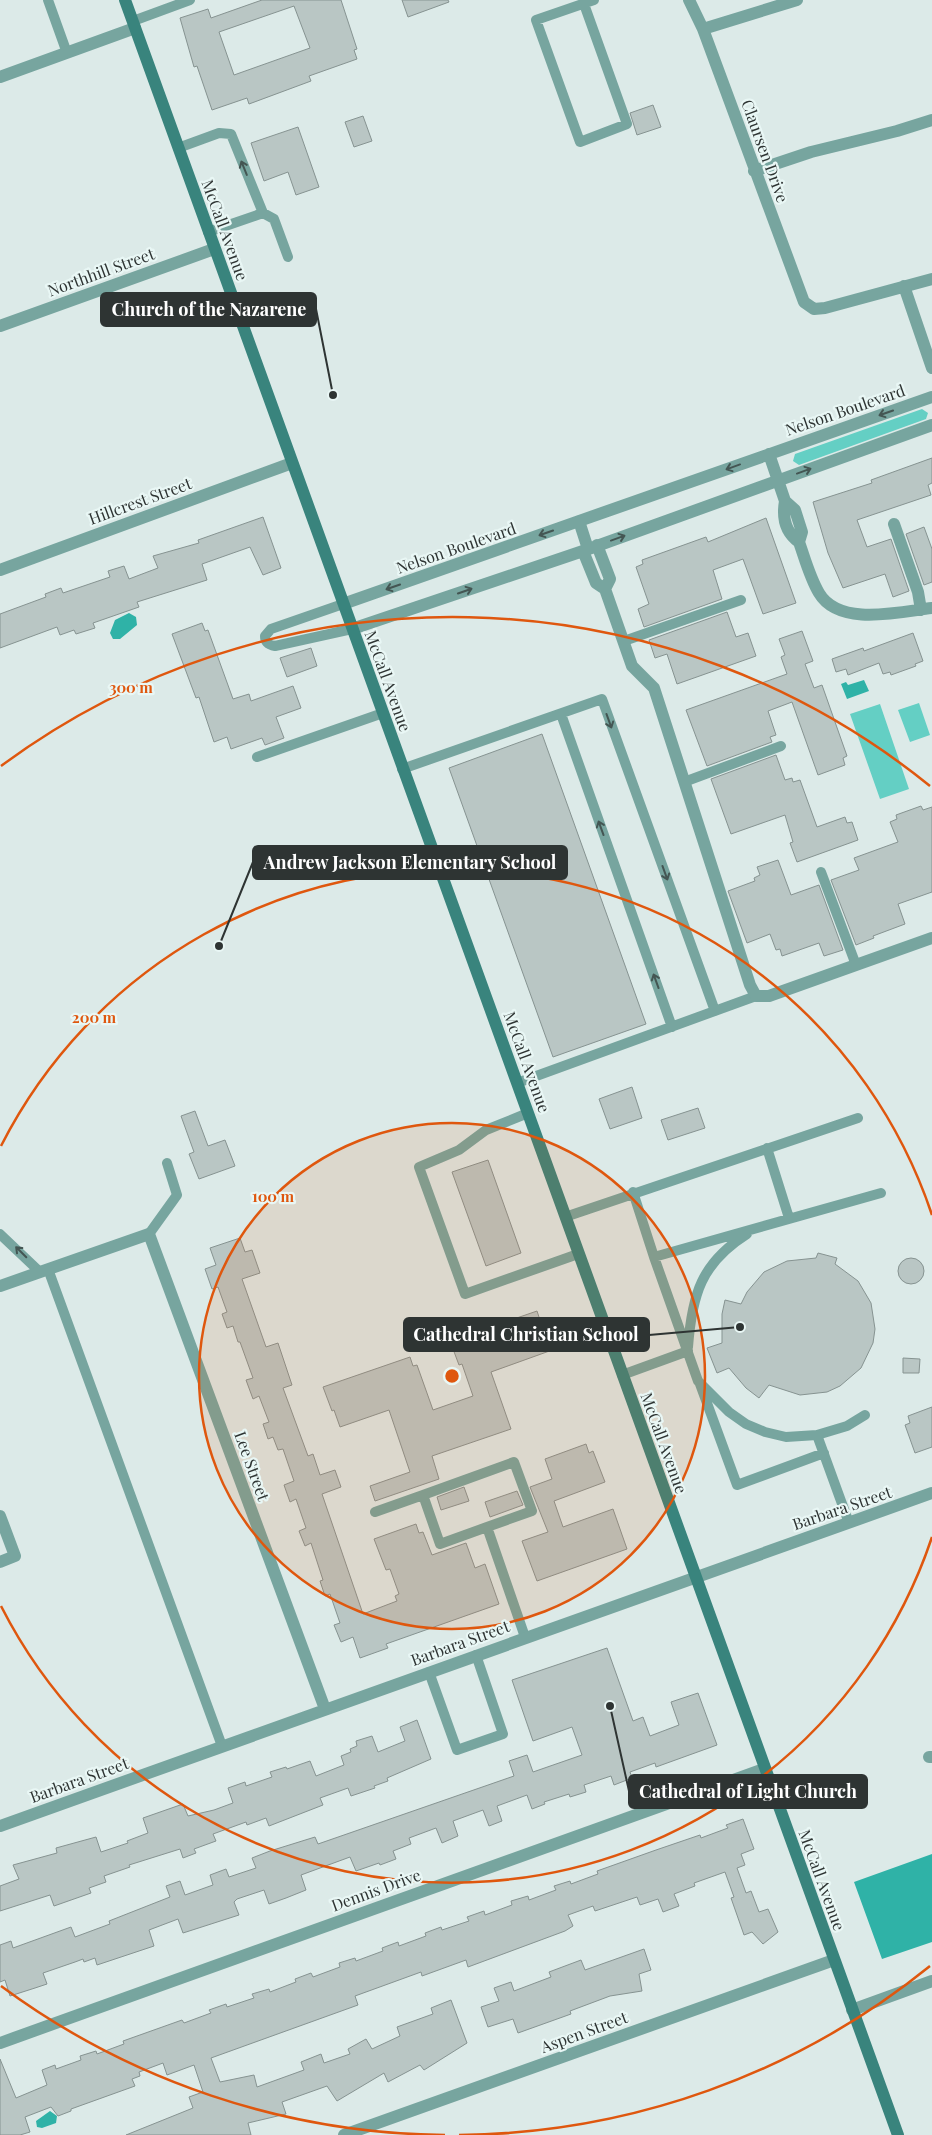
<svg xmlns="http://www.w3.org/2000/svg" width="932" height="2135" viewBox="0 0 932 2135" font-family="'Playfair Display',serif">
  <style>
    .green { fill: #64cfc4 }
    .water { fill: #2fb2a7 }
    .building { fill: #b9c6c4; stroke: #869391; fill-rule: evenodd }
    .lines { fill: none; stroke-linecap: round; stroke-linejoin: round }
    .lane { stroke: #77a59f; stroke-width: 10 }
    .street { stroke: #77a59f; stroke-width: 12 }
    .secondary { stroke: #39847d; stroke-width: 12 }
    .oneway { stroke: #445653 }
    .ring { fill: none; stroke: #df570e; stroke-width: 2.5 }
    .labels { text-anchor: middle; stroke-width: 4.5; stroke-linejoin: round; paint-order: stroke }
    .street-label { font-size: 16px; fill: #2e3433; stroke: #e9f7f5 }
    .centre { fill: #df570e; stroke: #e9f7f5; stroke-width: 2.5 }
    .ring-label { font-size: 15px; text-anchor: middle; font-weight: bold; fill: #df570e; stroke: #e9f7f5; stroke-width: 4.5; stroke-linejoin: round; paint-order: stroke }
    .leader { fill: none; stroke: #2e3433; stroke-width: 2 }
    .callout-dot { fill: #2e3433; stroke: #e9f7f5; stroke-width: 2 }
    .callout { fill: #2e3433; stroke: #2e3433; stroke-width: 2 }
    .callout-label { font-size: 18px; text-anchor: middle; font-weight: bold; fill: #fff }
  </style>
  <rect width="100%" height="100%" fill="#dceae8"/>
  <path class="green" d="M922 409 928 413 926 419 799 465 793 461 795 454Z
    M919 703 930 735 910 742 898 710Z
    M880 704 909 789 880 799 850 714Z"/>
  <path class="water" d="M129 613 136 617 137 625 120 639H113L110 633 115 620Z
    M864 680 869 691 847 699 841 684 846 682 848 685Z
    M932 1854V1942L882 1959 854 1882Z
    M50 2111 57 2116 56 2123 42 2128 37 2127 36 2121Z"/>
  <path class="building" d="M262 0H341L357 49 354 50 357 59 309 76 311 81 249 104 247 98 212 110 197 66 194 67 180 18 208 9 211 18ZM294 6 310 48 234 75 219 32Z
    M402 0H448L449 2 408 17Z
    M653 105 661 127 637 135 630 113Z
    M363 116 372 141 354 147 345 122Z
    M298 127 319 187 296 195 288 172 264 181 251 143Z
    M932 458V483L928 485 931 495 857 520 867 547 891 539 909 591 893 597 885 574 843 588 828 553 813 502 872 483 871 480Z
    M263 517 281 568 263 575 250 547 202 564 207 580 137 602 139 607 93 623 95 628 76 634 74 630 60 635 57 627 0 648V614L46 597 45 594 61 588 63 593 110 577 108 571 124 566 129 579 158 568 153 556 199 543 198 540Z
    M766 518 796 603 763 614 743 559 713 570 722 599 644 627 638 609 649 604 636 567 643 564 642 560 706 537 708 542Z
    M924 527 932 549V582L924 585 906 534Z
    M727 612 736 637 748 633 756 656 677 684 667 654 655 658 649 640Z
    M202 623 205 631 208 630 233 699 249 694 251 701 293 686 301 708 276 717 284 738 265 745 262 738 231 749 227 737 214 742 199 697 196 698 172 634Z
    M802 631 813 661 805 664 814 688 822 685 847 756 843 758 845 765 818 775 792 702 768 711 776 735 770 737 772 742 707 766 686 710 787 674 781 657 785 655 779 639Z
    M913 633 923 661 915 664 916 666 891 675 890 672 883 674 879 663 848 675 846 669 836 672 832 659 863 648 864 651Z
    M311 648 317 666 287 677 280 658Z
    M542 734 646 1024 553 1057 449 768Z
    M776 755 785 780 792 778 793 782 800 780 817 827 845 817 847 823 852 822 858 840 797 862 790 843 793 842 785 815 731 834 711 779Z
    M921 806 923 810 932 807V892L898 904 905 924 873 936 874 938 856 945 831 880 859 870 854 858 898 842 890 822 897 819 896 815Z
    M778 860 791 895 819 885 843 950 824 956 819 943 782 956 780 949 776 950 770 934 747 943 728 891 755 881 754 878 760 875 757 867Z
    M632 1087 642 1118 610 1129 599 1099Z
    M698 1108 705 1128 668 1140 661 1120Z
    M195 1111 208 1146 225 1140 235 1166 199 1179 189 1154 194 1152 181 1116Z
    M488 1160 521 1253 486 1266 452 1172Z
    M240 1238 245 1252 252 1250 260 1273 242 1279 266 1347 278 1343 292 1385 283 1388 308 1456 313 1454 320 1475 335 1470 341 1487 322 1494 363 1614 397 1601 395 1596 399 1594 390 1569 386 1570 374 1539 416 1524 419 1533 423 1532 432 1555 466 1543 475 1568 485 1564 499 1604 386 1644 388 1648 360 1658 353 1637 341 1642 334 1625 340 1623 330 1594 325 1596 320 1581 323 1580 311 1543 305 1546 299 1531 306 1528 296 1499 290 1502 284 1485 294 1481 283 1449 278 1450 273 1437 268 1439 263 1424 269 1422 259 1396 253 1399 246 1380 253 1378 240 1342H238L233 1326 227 1328 222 1314 227 1312 218 1287 212 1289 205 1269 216 1265 210 1248Z
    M818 1253 837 1258 835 1264 858 1281 871 1303 875 1329 873 1343 861 1368 840 1386 827 1392 800 1395 769 1385 759 1398 746 1388 729 1368 717 1373 707 1348 722 1343V1314L725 1300 741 1304 747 1292 764 1272 787 1261 816 1258Z
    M898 1271a13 13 0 1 1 26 0a13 13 0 1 1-26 0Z
    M537 1311 540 1320 544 1319 555 1349 491 1372 511 1429 432 1456 439 1479 375 1501 370 1486 410 1472 389 1410 340 1427 334 1410 332 1411 323 1387 410 1357 413 1366 417 1365 433 1410 473 1396 462 1364 459 1365 450 1341Z
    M903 1358 920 1359 919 1373H903Z
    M932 1407V1447L915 1453 905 1425 910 1423 908 1416Z
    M586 1444 589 1453 593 1451 605 1482 554 1501 563 1527 613 1509 627 1549 537 1581 522 1541 548 1532 530 1487 552 1479 545 1459Z
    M464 1487 469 1501 441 1510 437 1497Z
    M517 1491 523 1505 490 1517 485 1502Z
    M607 1648 633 1721 643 1717 650 1736 679 1725 671 1702 698 1693 717 1745 656 1767 655 1763 630 1772 632 1778 614 1785 611 1776 584 1785 586 1792 570 1797 569 1794 544 1802 545 1804 532 1809 527 1795 497 1806 502 1821 489 1826 483 1810 453 1821 458 1836 442 1843 436 1828 409 1838 411 1844 393 1851 396 1859 380 1865 379 1863 356 1871 350 1857 301 1875 306 1890 286 1898 269 1904 264 1890 237 1899 234 1902 239 1915 183 1933 178 1919 149 1930 154 1946 97 1965 95 1958 84 1962 83 1959 75 1962 43 1973 47 1984 35 1988 10 1996 5 1980 0 1982V1945L11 1941 13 1948 71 1927 75 1937 110 1924 109 1921 170 1897 166 1886 180 1881 185 1895 213 1885 210 1875 226 1869 229 1877 256 1868 252 1858 270 1851 315 1837 318 1844 514 1776 509 1761 527 1755 533 1772 582 1755 572 1727 533 1741 512 1680Z
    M417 1720 431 1759 387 1778 388 1781 374 1786 375 1788 351 1796 348 1788 320 1798 323 1805 269 1826 266 1818 247 1825 246 1822 213 1834 216 1841 194 1849 196 1853 183 1858 180 1849 129 1865 130 1867 104 1876 106 1882 89 1888 91 1893 54 1906 50 1895 0 1911V1886L19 1879 13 1865 57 1853 56 1848 96 1837 101 1852 128 1843 127 1841 148 1833 143 1818 183 1804 188 1816 214 1810 233 1803 228 1788 245 1782 246 1786 272 1777 270 1772 286 1767 287 1769 310 1761 316 1776 344 1765 341 1756 351 1752 350 1749 357 1746 356 1741 372 1736 378 1752 405 1741 400 1727Z
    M743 1819 754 1849 741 1854 745 1865 737 1868 746 1893 751 1891 759 1912 768 1909 778 1932 763 1944 752 1932 744 1935 731 1898 734 1897 725 1872 694 1883 695 1886 674 1894 679 1906 663 1912 658 1899 640 1905 637 1897 595 1911 593 1906 568 1915 573 1926 565 1931 468 1967 466 1960 422 1976 421 1972 355 1996 358 2005 211 2058 220 2082 254 2075 257 2087 304 2070 301 2062 321 2054 324 2063 350 2054 348 2049 366 2039 372 2049 400 2036 397 2027 433 2014 431 2008 451 2000 467 2043 424 2070 420 2065 388 2082 384 2073 337 2101 327 2086 282 2102 286 2114 248 2123 251 2135H126L193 2108 189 2097 203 2092 194 2065 167 2075 163 2063 139 2072 140 2076 132 2079 135 2086 71 2109V2111L58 2116 51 2107 25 2117 30 2132 20 2135H0V2059L16 2098 47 2085 42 2070 55 2065 56 2069 81 2060 80 2056 96 2051 97 2054 124 2044 123 2041 182 2020 184 2023 211 2013 209 2010 226 2004 227 2007 254 1998 252 1994 269 1989 270 1992 296 1982 295 1979 311 1973 313 1977 340 1967 339 1963 355 1958 356 1961 383 1951 382 1948 398 1942 399 1946 426 1936 425 1933 441 1927 442 1930 469 1921 467 1917 484 1911 485 1915 512 1905 511 1901 528 1896 529 1900 556 1890 554 1886 570 1881 571 1884 598 1874 597 1871 656 1850 700 1835 701 1838 728 1828 726 1825Z
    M644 1949 651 1970 639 1974 642 1991 610 1996 570 2011 571 2014 518 2033 513 2019 488 2027 481 2007 499 2001 494 1988 511 1982 514 1991 551 1977 549 1972 581 1960 585 1970Z"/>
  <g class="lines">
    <path class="lane" d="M48 0 67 53
      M584 4 627 124 580 142 536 20 594 0
      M133 21 190 0
      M178 148 219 133 231 134 263 213
      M208 232 263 213 274 219 288 257
      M343 604 271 629 265 636C265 643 269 645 275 646L352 629
      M624 641 741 600
      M561 714 672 1027
      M257 757 383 713
      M402 769 602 699 715 1011
      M684 782 781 746
      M821 872 856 965
      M517 1083 756 996
      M528 1113 486 1130 459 1150 419 1167 465 1294 578 1254
      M767 1148 789 1218
      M633 1192 654 1257 698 1381 729 1412 746 1424 765 1432 786 1437 817 1435 849 1523
      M565 1217 858 1118
      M0 1234 40 1272
      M149 1234 177 1195 167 1163
      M654 1257 881 1193
      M48 1269 222 1746
      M688 1347C692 1295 701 1263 747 1234
      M622 1375 688 1351
      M700 1384 737 1485 824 1453
      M817 1435 847 1426 865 1415
      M375 1512 423 1495
      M487 1527 532 1511 514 1462 423 1495 440 1544 487 1527 525 1637
      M429 1672 457 1750 503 1734 476 1655"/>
    <path class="street" d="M689 0 703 29 804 302 814 309 825 308 932 279
      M703 29 797 0
      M0 77 135 28
      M754 171 811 152 897 131 932 120
      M904 286 932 368
      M0 326 214 249
      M769 454 785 501 795 510 802 532 799 542C785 532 782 518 785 501
      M579 521 588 549
      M894 524 918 592 921 610
      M799 542C805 559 810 578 819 593 839 627 899 612 932 608
      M597 545 610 579 605 589
      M583 551 596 583 605 589 632 666 654 688 750 985 756 996H769L932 938
      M0 570 292 463
      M343 604 932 397
      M352 629 583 551 932 425
      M0 1286 149 1234 325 1709
      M0 1516 15 1556 0 1562
      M929 1757H932
      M0 1826 932 1493
      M852 2010 932 1981
      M0 2043 764 1769
      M344 2135 834 1960"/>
    <path class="secondary" d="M125 0 898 2135"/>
  </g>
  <defs><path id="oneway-shaft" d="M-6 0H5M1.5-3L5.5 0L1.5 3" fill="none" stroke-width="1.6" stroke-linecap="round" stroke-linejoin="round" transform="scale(1.25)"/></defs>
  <g class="oneway">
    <use href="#oneway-shaft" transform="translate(244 168) rotate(-112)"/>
    <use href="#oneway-shaft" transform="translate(886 413) rotate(161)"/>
    <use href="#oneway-shaft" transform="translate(733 467) rotate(160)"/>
    <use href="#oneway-shaft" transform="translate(804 471) rotate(-20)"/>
    <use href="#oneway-shaft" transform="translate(546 533) rotate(161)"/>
    <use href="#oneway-shaft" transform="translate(618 538) rotate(-20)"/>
    <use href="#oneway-shaft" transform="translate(393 587) rotate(161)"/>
    <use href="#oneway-shaft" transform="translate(465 591) rotate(-19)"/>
    <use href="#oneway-shaft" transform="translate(609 721) rotate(70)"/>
    <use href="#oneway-shaft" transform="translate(601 828) rotate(-110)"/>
    <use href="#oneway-shaft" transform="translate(665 873) rotate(70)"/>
    <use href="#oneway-shaft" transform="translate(656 981) rotate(-110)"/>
    <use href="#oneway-shaft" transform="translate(21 1252) rotate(-135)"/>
  </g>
  <circle cx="452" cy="1376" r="253" fill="#df570e" fill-opacity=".12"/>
  <g class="ring">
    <circle cx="452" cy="1376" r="253"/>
    <path d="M932 1537A506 506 0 0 1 1 1606M1 1146A506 506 0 0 1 932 1215"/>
    <path d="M930 1966A759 759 0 0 1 459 2135M445 2135A759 759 0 0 1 1 1986M1 766A759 759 0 0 1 930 786"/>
  </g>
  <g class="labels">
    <g class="street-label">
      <text transform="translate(765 151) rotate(70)" y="6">Claursen Drive</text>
      <text transform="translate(225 230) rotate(70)" y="6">McCall Avenue</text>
      <text transform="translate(101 272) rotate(-20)" y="6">Northhill Street</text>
      <text transform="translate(845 410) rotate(-19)" y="6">Nelson Boulevard</text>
      <text transform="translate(140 501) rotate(-20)" y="6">Hillcrest Street</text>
      <text transform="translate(456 548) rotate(-19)" y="6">Nelson Boulevard</text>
      <text transform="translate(388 681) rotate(70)" y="6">McCall Avenue</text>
      <text transform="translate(527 1062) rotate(70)" y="6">McCall Avenue</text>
      <text transform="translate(664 1443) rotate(70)" y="6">McCall Avenue</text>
      <text transform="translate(252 1466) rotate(70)" y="6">Lee Street</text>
      <text transform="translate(842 1508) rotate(-19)" y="6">Barbara Street</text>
      <text transform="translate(460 1643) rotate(-20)" y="6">Barbara Street</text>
      <text transform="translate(79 1780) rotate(-20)" y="6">Barbara Street</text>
      <text transform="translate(822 1880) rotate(70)" y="6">McCall Avenue</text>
      <text transform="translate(376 1890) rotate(-20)" y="6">Dennis Drive</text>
      <text transform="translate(584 2032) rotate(-20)" y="6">Aspen Street</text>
    </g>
  </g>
  <circle cx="452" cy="1376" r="8" class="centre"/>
  <g class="ring-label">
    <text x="131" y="693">300 m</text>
    <text x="94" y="1023">200 m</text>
    <text x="273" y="1202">100 m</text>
  </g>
  <path class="leader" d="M333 395L316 309M219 946L253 862M740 1327L649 1335M610 1706L629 1791"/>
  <g class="callout-dot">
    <circle cx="333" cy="395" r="5"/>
    <circle cx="219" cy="946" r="5"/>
    <circle cx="740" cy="1327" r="5"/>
    <circle cx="610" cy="1706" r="5"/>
  </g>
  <g class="callout">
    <rect x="101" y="293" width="215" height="33" rx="5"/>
    <rect x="253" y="846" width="314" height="33" rx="5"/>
    <rect x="404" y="1318" width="245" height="33" rx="5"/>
    <rect x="629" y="1775" width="238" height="33" rx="5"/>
  </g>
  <g class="callout-label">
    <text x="209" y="316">Church of the Nazarene</text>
    <text x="410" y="869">Andrew Jackson Elementary School</text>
    <text x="526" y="1341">Cathedral Christian School</text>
    <text x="748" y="1798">Cathedral of Light Church</text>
  </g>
</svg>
